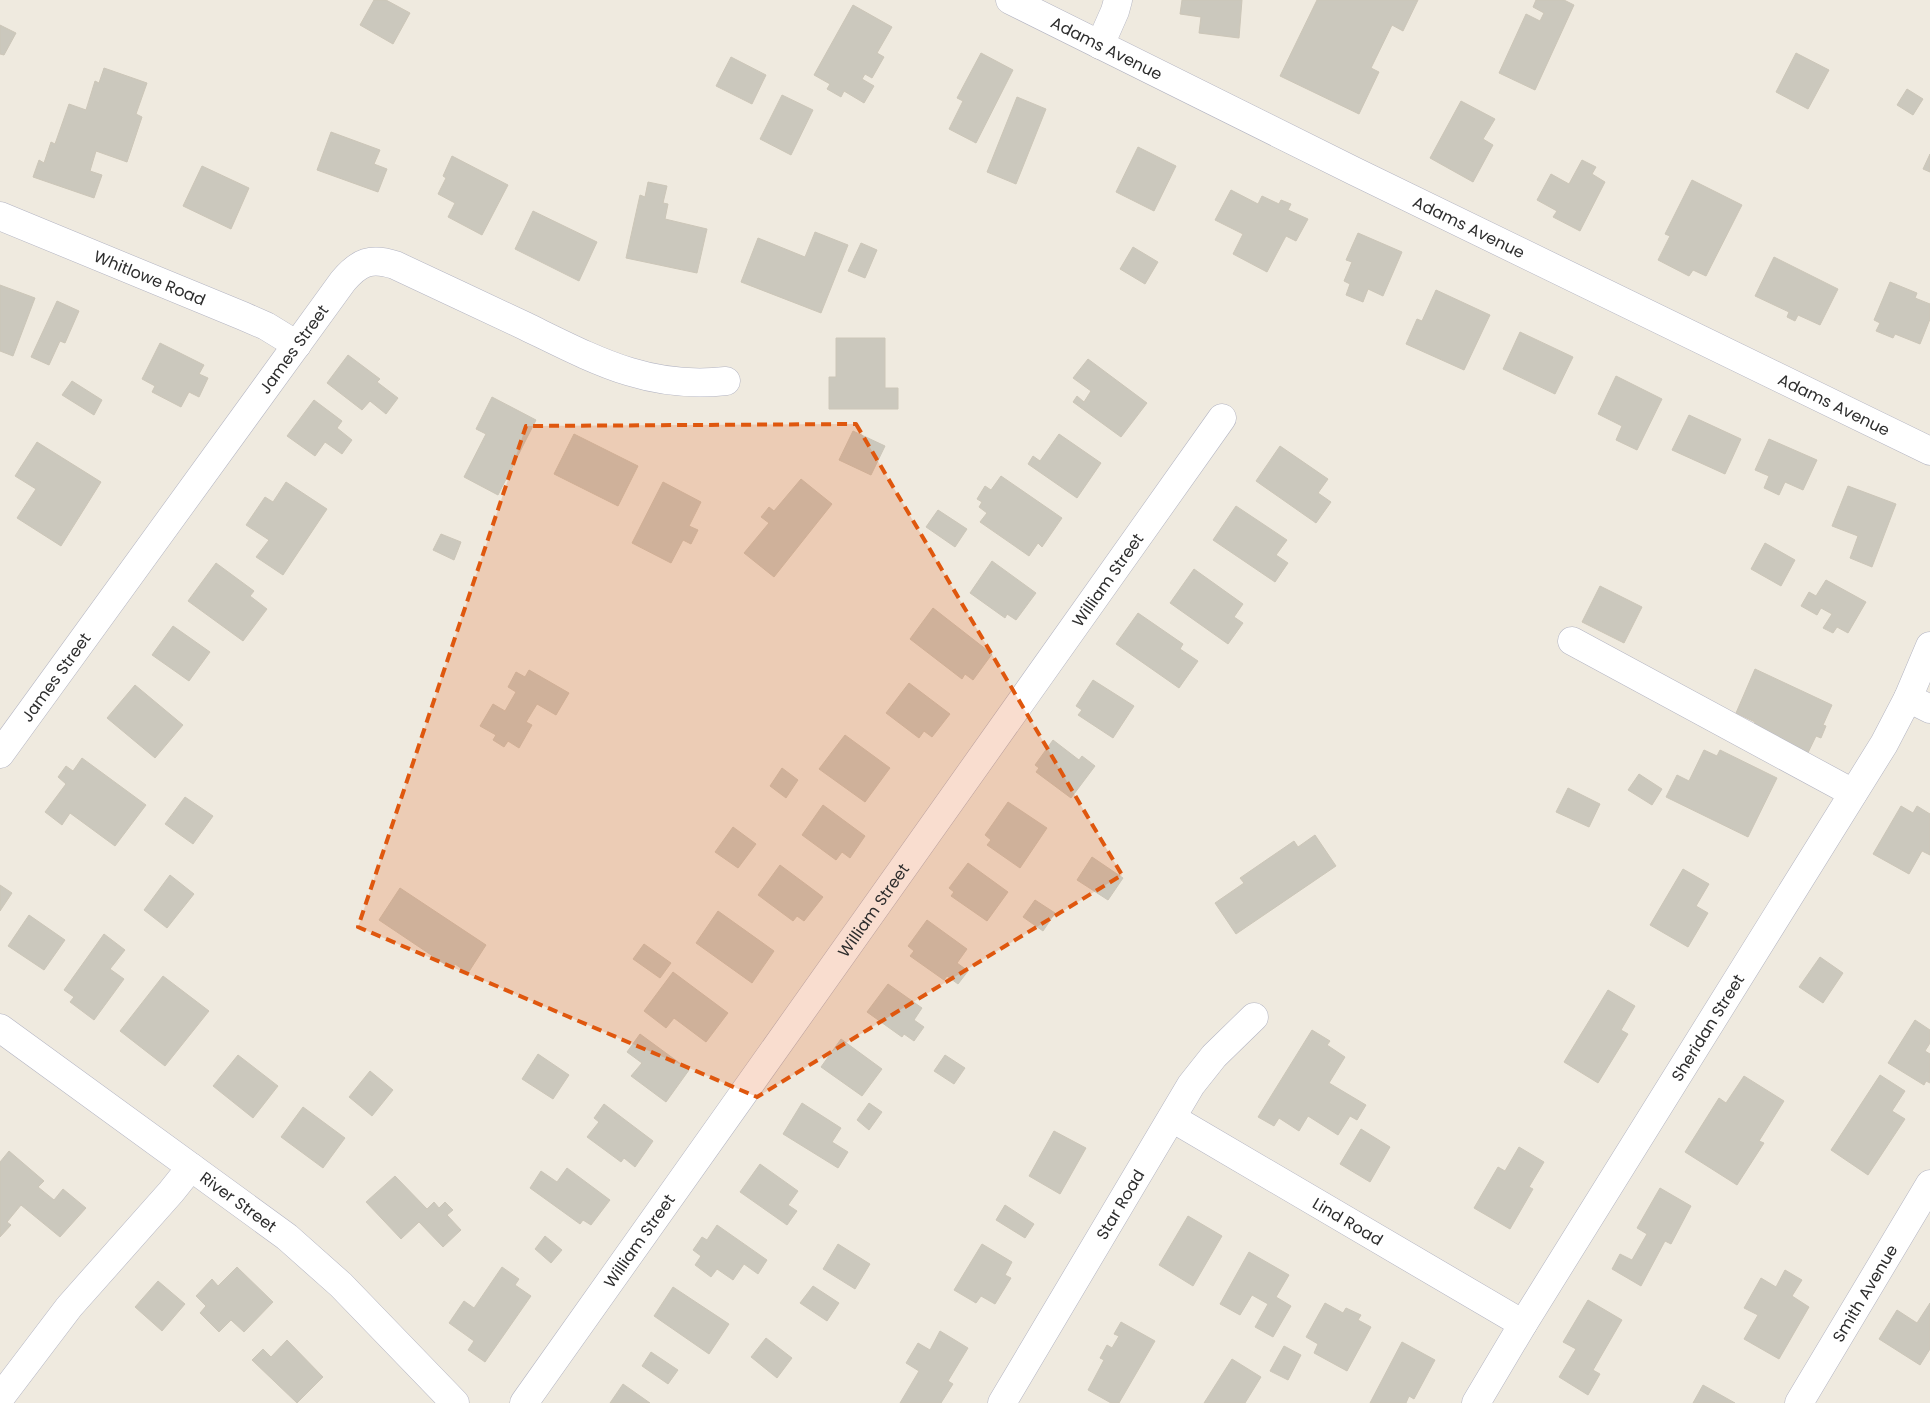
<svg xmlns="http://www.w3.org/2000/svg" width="1930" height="1403" viewBox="0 0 1930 1403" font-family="Poppins,sans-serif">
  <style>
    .building { fill: #cbc8bd; stroke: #ccc6b8 }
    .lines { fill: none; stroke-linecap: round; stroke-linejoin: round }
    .minor-casing { stroke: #b3b4c2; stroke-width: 29 }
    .minor { stroke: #fff; stroke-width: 28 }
    .marked { fill: #df570e; fill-opacity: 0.2; stroke: #df570e; stroke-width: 4; stroke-dasharray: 10 6; stroke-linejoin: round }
    .labels { text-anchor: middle; stroke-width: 4; stroke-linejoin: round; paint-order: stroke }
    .street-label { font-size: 16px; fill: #2d2d2d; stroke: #fff }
  </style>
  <rect width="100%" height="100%" fill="#efeadf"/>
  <path class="building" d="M374 0H386L410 13 393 44 360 25Z
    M1182 0H1242L1239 38 1199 33 1201 17 1180 14Z
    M1317 0H1418L1403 31 1392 25 1371 68 1379 72 1359 114 1280 76Z
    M1536 0H1564L1574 5 1535 90 1499 73 1526 14 1540 21 1544 13 1533 7Z
    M853 5 892 27 877 53 884 57 872 78 865 74 862 79 874 86 864 103 844 91 841 97 827 89 830 84 814 75Z
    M0 25 16 33 4 55 0 54Z
    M981 53 1013 70 976 143 949 129 963 101 957 98Z
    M1796 53 1829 70 1808 109 1776 92Z
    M731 57 766 75 752 104 716 86Z
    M104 68 147 83 136 114 142 117 127 162 96 151 90 171 102 175 94 198 33 177 39 160 44 163 51 142 55 144 69 104 86 110 95 81 99 83Z
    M1907 89 1923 99 1913 115 1897 105Z
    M782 95 813 110 791 155 760 139Z
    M1017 97 1046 109 1016 184 987 172Z
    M1461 101 1495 119 1483 139 1493 145 1473 182 1430 158Z
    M331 132 380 150 374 164 387 169 378 192 317 170Z
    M1138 147 1176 166 1154 211 1116 192Z
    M1930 154V172L1923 169Z
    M452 156 508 185 482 235 448 217 455 203 438 194 446 178 443 176Z
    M1582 160 1596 167 1592 174 1605 182 1580 231 1553 217 1557 211 1537 200 1551 174 1569 184Z
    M202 166 249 188 231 229 183 206Z
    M1692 180 1742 205 1706 276 1693 270 1689 276 1658 260 1670 236 1665 234Z
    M648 182 667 186 663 203 668 204 665 219 707 229 697 273 626 258 640 195 645 197Z
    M1231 190 1258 204 1262 196 1279 204 1281 200 1291 204 1288 210 1308 219 1296 241 1286 236 1267 272 1233 254 1243 234 1215 220Z
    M533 211 597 242 579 281 515 249Z
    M815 232 848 245 821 313 741 282 758 238 805 257Z
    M1358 233 1402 252 1383 296 1368 289 1363 302 1346 295 1350 284 1344 281 1352 262 1346 260Z
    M861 243 877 250 865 278 848 271Z
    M1133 247 1158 262 1145 284 1120 269Z
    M1774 257 1838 289 1820 325 1798 315 1795 321 1787 317 1789 312 1755 296Z
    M1890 282 1917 293 1915 298 1930 304V319L1920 344 1895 334 1893 338 1876 331 1880 323 1874 320Z
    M0 285 35 298 13 356 0 351Z
    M1436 290 1490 315 1464 370 1406 344 1417 319 1422 321Z
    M57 301 79 311 65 343 60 341 49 365 31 357Z
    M1520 332 1573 357 1555 394 1503 369Z
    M836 338H885V388H898V409H829V377H836Z
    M160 343 204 365 199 374 208 378 199 397 189 392 181 407 152 392 155 386 142 379Z
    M348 355 380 379 377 382 398 398 386 414 370 401 362 410 327 383Z
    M1088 359 1147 403 1121 437 1073 402 1077 396 1084 402 1091 391 1073 378Z
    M1616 376 1662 399 1637 450 1616 440 1622 426 1598 414Z
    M72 381 102 400 94 415 62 395Z
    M492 397 536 420 498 495 464 477 486 434 476 429Z
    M314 400 342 421 337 428 352 440 342 454 325 442 315 456 287 436Z
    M1689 415 1741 439 1725 474 1672 450Z
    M853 431 885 446 871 475 839 460Z
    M574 434 638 466 618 506 554 474Z
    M1059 434 1101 463 1077 498 1028 464 1033 456 1040 461Z
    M1769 439 1817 460 1803 490 1785 482 1779 495 1764 488 1769 476 1755 470Z
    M37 442 101 482 61 546 17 518 36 489 15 476Z
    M1280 446 1328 479 1318 493 1331 502 1316 523 1256 481Z
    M1001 476 1062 518 1042 547 1038 543 1029 556 980 522 987 513 979 507 982 502 977 499 985 486 991 490Z
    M801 479 832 504 774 577 744 553 769 523 761 517 769 507 774 511Z
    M286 482 327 509 283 575 256 557 269 540 246 525 265 497 273 502Z
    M663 482 701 502 689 526 698 530 691 544 683 540 671 563 632 543Z
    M1848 486 1896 504 1872 567 1850 558 1858 536 1832 526Z
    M1236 506 1287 540 1276 555 1288 563 1275 582 1213 540Z
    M938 510 967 529 955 547 926 527Z
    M441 534 461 542 454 560 433 550Z
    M1765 543 1795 560 1781 586 1751 569Z
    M992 561 1036 593 1016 620 1007 614 1005 618 970 593Z
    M216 563 254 591 250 596 267 609 243 641 188 601Z
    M1194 569 1243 604 1234 617 1243 623 1228 644 1170 603Z
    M1826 580 1866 602 1848 633 1837 627 1833 633 1823 628 1832 614 1821 608 1817 615 1801 606 1809 592 1816 596Z
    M1600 586 1642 607 1624 643 1582 622Z
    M933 608 992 654 973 680 965 674 962 679 910 639Z
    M1138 613 1183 644 1180 649 1198 661 1179 688 1116 644Z
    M173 626 210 652 189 681 152 655Z
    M1755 669 1832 705 1823 725 1826 726 1821 738 1816 736 1805 759 1750 733 1755 722 1736 713Z
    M529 670 569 693 556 715 537 704 526 722 532 725 519 748 508 741 504 747 493 740 496 735 480 726 493 704 505 711 516 692 508 687 516 672 525 677Z
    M1093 680 1134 706 1113 738 1078 715 1082 710 1076 706Z
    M909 683 950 714 932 737 924 731 919 738 886 713Z
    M135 685 183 725 155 758 107 718Z
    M845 735 890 768 865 802 819 769Z
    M1053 740 1079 760 1082 756 1095 766 1071 798 1036 772 1039 768 1035 765Z
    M1704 750 1717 756 1720 750 1777 778 1748 837 1666 797 1677 775 1689 781Z
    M82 758 146 805 115 846 70 813 62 825 45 812 66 784 58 777 66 766 73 771Z
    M782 768 798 780 786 798 770 786Z
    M1639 774 1662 789 1652 805 1628 790Z
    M1568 788 1600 804 1589 827 1556 812Z
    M185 797 213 816 193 844 165 824Z
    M1008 802 1047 828 1020 868 987 845 991 840 985 835Z
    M823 805 865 836 850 858 842 852 836 860 802 835Z
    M1901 806 1913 813 1917 806 1930 814V855L1922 851 1909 874 1873 854Z
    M733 827 756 844 738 868 715 852Z
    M1315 835 1336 866 1236 934 1215 903 1244 883 1240 878 1294 841 1298 847Z
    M1092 857 1123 878 1108 900 1077 880Z
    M968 863 1008 892 987 921 951 896 954 892 949 888Z
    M780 865 823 897 804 921 797 916 793 921 758 895Z
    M1683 869 1709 884 1696 906 1708 913 1688 947 1650 925Z
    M170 875 194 894 167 928 144 910Z
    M0 885 12 893 0 911Z
    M400 888 486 945 468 973 455 964 452 969 379 920Z
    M1035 900 1055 913 1043 931 1023 917Z
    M718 911 774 951 752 983 696 943Z
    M29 915 65 940 44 970 8 946Z
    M927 920 967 949 957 963 968 971 958 984 947 976 944 980 910 956 914 951 908 946Z
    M104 934 125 950 110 969 124 979 94 1020 70 1002 74 997 64 990Z
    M644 944 671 963 660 978 633 959Z
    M1820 957 1843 973 1823 1003 1799 987Z
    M673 972 728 1013 706 1042 674 1018 666 1028 644 1011Z
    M163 976 209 1011 165 1066 120 1031Z
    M888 984 922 1008 914 1020 924 1027 914 1041 904 1034 902 1037 867 1012Z
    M1608 990 1635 1006 1621 1030 1628 1034 1598 1083 1564 1062Z
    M1915 1020 1930 1030V1043L1925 1051 1930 1054V1083L1926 1081 1924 1085 1888 1063Z
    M1312 1030 1330 1041 1327 1045 1345 1057 1329 1083 1366 1105 1357 1120 1350 1116 1338 1135 1308 1116 1299 1131 1279 1118 1274 1126 1258 1117Z
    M640 1034 689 1070 666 1102 631 1076 642 1063 627 1052Z
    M841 1039 882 1069 862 1096 821 1067Z
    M538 1054 569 1075 553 1099 522 1079Z
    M238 1055 278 1086 253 1118 213 1086Z
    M945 1055 965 1068 954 1084 934 1071Z
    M370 1071 393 1090 372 1116 349 1097Z
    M1880 1075 1905 1091 1892 1111 1905 1119 1868 1175 1831 1150Z
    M1744 1076 1784 1101 1759 1141 1764 1143 1737 1185 1685 1152 1719 1098 1726 1103Z
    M802 1103 841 1128 832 1142 848 1152 838 1168 783 1134Z
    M869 1103 882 1112 869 1130 857 1120Z
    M604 1104 653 1141 635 1167 624 1158 621 1162 587 1137 599 1122 594 1118Z
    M303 1107 345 1138 323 1168 281 1137Z
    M1361 1129 1390 1147 1370 1182 1340 1164Z
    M1054 1131 1086 1148 1060 1194 1029 1176Z
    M1519 1147 1544 1162 1529 1187 1533 1189 1510 1229 1474 1208 1498 1167 1505 1171Z
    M9 1151 44 1181 38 1187 54 1200 63 1189 86 1208 60 1237 21 1205 7 1222 11 1225 0 1237V1162Z
    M760 1164 798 1191 788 1205 797 1211 787 1225 740 1192Z
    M567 1168 610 1200 591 1225 583 1220 580 1224 530 1188 541 1171 557 1182Z
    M395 1176 427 1209 434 1202 439 1208 445 1202 453 1210 447 1215 461 1230 443 1247 419 1222 401 1239 366 1202Z
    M1660 1188 1691 1206 1671 1244 1665 1241 1641 1286 1612 1269 1620 1254 1632 1260 1647 1234 1637 1228Z
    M1005 1205 1034 1224 1025 1238 996 1220Z
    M1188 1216 1222 1236 1193 1286 1159 1265Z
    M717 1225 767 1260 758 1274 744 1264 733 1280 717 1269 711 1277 695 1265 701 1256 693 1250 702 1237 707 1240Z
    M545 1236 562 1250 551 1263 535 1249Z
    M838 1244 870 1264 855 1289 823 1269Z
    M982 1244 1012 1262 1005 1275 1011 1278 995 1304 981 1296 976 1303 954 1290Z
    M1249 1252 1289 1275 1276 1297 1291 1306 1273 1337 1255 1327 1268 1304 1252 1295 1240 1315 1220 1304Z
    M237 1267 273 1302 244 1332 231 1320 219 1332 200 1313 206 1306 196 1296 212 1279 218 1286Z
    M502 1267 519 1279 515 1285 531 1296 485 1362 468 1350 474 1341 449 1323 464 1301 474 1308Z
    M1785 1270 1802 1280 1792 1296 1809 1307 1779 1359 1744 1339 1758 1315 1744 1308 1761 1278 1776 1287Z
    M158 1281 185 1304 162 1331 135 1307Z
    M813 1286 839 1303 827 1321 800 1303Z
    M673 1287 729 1324 709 1354 654 1316Z
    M1588 1300 1622 1320 1593 1370 1600 1374 1588 1395 1559 1377 1576 1349 1563 1342Z
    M1325 1303 1343 1313 1346 1308 1361 1315 1358 1320 1371 1327 1347 1371 1314 1353 1318 1344 1306 1337Z
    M1930 1303V1349L1920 1365 1879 1339 1897 1310 1917 1323Z
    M1121 1322 1155 1341 1119 1403H1111L1088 1390 1104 1360 1100 1358 1107 1345 1112 1348 1119 1336 1114 1334Z
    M940 1331 968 1348 948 1381 953 1384 941 1403H900L919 1371 906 1363 918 1343 930 1350Z
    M766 1338 792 1358 777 1378 751 1357Z
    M287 1340 323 1377 297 1403 252 1360 263 1349 271 1357Z
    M1402 1342 1435 1360 1414 1399 1409 1396 1406 1403H1370Z
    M1284 1346 1301 1355 1288 1380 1270 1371Z
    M651 1352 678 1370 668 1384 642 1366Z
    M1232 1359 1261 1377 1245 1403H1204Z
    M623 1384 650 1403H610Z
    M1703 1385 1735 1403H1693Z"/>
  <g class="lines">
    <g class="minor-casing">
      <g id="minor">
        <path id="s1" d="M1010 0 1354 171 1930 451"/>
        <path d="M1100 45 1115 11 1118 0"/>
        <path id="s2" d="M0 216 243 316 266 326 297 345"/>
        <path d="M1572 641 1853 793"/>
        <path d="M1908 698 1930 709"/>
        <path id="s3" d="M0 754 343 281C359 262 371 257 395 265 438 285 482 306 525 326 593 359 648 390 726 381"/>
        <path id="s4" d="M0 1028 287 1237 341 1285 455 1403"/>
        <path id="s5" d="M1172 1118 1523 1324"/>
        <path d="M0 1398 69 1307 171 1192 191 1167"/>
        <path id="s6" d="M524 1403 1222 418"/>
        <path id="s7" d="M1002 1403 1191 1085 1214 1056 1254 1017"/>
        <path id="s8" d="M1476 1403 1523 1324 1884 744 1908 698 1930 646"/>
        <path id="s9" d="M1799 1403 1930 1184"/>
      </g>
    </g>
    <use href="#minor" class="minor"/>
  </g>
  <path class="marked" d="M856 424 1122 875 757 1097 358 927 526 426Z"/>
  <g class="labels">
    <g class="street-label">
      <text dy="6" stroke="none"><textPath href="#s1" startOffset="108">Adams Avenue</textPath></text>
      <text dy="6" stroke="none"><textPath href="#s1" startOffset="512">Adams Avenue</textPath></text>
      <text dy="6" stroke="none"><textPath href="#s2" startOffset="162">Whitlowe Road</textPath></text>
      <text dy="6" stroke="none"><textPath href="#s3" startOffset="500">James Street</textPath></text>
      <text dy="6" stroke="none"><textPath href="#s1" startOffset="918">Adams Avenue</textPath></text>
      <text dy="6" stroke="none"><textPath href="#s6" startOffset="1009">William Street</textPath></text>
      <text dy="6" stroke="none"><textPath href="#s3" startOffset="95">James Street</textPath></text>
      <text dy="6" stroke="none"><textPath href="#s6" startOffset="604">William Street</textPath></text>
      <text dy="6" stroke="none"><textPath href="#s8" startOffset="441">Sheridan Street</textPath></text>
      <text dy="6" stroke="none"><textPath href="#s4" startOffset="295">River Street</textPath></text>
      <text dy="6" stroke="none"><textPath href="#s7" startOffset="231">Star Road</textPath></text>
      <text dy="6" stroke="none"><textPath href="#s5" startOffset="204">Lind Road</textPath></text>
      <text dy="6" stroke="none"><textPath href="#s6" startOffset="199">William Street</textPath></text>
      <text dy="6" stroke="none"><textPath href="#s9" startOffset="128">Smith Avenue</textPath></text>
    </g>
  </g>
</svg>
